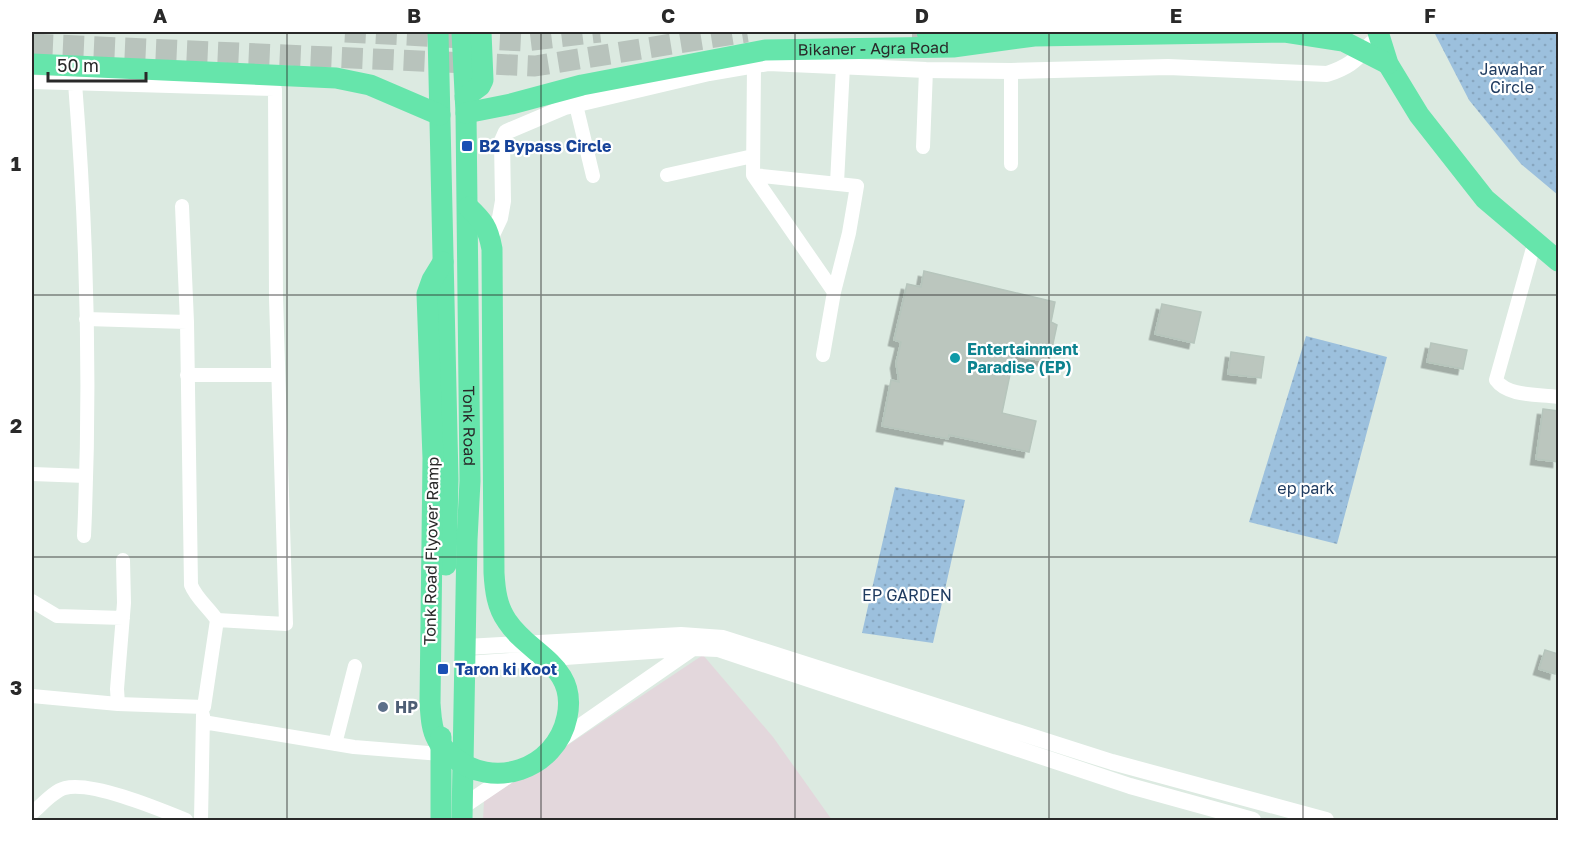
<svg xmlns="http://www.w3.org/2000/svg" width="1590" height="852" viewBox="0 0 1590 852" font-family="'Golos Text',sans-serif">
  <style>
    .airport { fill: #e3d7dc }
    .park { fill: url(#park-dots) }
    .building { fill: #bbc6be; stroke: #b6c5bc; stroke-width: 1.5; filter: url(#shadow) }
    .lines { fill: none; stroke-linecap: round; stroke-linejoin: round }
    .primary-tunnel { stroke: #b8c3bc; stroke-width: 21; stroke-dasharray: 21 10; stroke-linecap: butt }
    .minor { stroke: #fff; stroke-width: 14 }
    .tertiary { stroke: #fff; stroke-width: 16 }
    .primary { stroke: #66e5ab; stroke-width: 21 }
    .grid { fill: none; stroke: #292929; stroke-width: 1.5; stroke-opacity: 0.55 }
    .transit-dot { fill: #1a4fb4; stroke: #fff; stroke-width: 2 }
    .culture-dot { fill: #0f9aa8; stroke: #fff; stroke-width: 2 }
    .service-dot { fill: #5c6f8a; stroke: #fff; stroke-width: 2 }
    .labels { text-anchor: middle; stroke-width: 4.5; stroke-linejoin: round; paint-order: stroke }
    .street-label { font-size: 16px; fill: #292929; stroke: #fff }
    .park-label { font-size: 16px; fill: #1f3b60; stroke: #fff }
    .transit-label { font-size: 16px; font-weight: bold; fill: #164399; stroke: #fff; text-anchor: start }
    .culture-label { font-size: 16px; font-weight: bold; fill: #0d838f; stroke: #fff; text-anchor: start }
    .service-label { font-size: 16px; font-weight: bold; fill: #4e5e75; stroke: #fff; text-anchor: start }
    .neatline { fill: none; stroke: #292929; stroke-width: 2 }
    .grid-label { font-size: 20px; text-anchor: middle; font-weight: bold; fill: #292929 }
  </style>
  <defs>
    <pattern id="park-dots" width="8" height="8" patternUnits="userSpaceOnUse" patternTransform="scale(1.5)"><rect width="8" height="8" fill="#9cc0dd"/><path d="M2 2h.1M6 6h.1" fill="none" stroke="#86a5be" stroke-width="1.8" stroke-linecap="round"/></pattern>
    <filter id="shadow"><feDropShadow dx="-5.5" dy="5.5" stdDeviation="0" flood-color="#0004"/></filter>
  </defs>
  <rect width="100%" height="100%" fill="#dceae1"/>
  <path class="airport" d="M703 655 773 737 832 820H483L484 801Z"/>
  <path class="park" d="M1434 32H1558V195L1521 164 1469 100Z
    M1306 336 1387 357 1337 544 1249 522Z
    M895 487 965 500 933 643 862 633Z"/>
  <path class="building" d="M924 271 1055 302 1051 322 1057 325 1049 362 1014 355 1002 413 1036 421 1029 452 949 435 948 439 882 426 891 380 899 382 896 363 901 342 894 340 907 284 921 287Z
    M1162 304 1201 312 1194 343 1155 334Z
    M1431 343 1467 350 1463 369 1427 362Z
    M1231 352 1264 357 1261 378 1228 374Z
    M1543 409 1558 411V462L1536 459Z
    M1545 650 1558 654 1555 674 1539 669Z"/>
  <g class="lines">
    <path class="primary-tunnel" d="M345 32 525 41 600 32
      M912 32H927
      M32 44 535 66 747 32"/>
    <path class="minor" d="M754 66 753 175 834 292 823 355
      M32 82 275 89 276 298 286 624 217 620 204 707 118 704
      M75 83C87 234 91 385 84 536
      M576 105 593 176
      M923 147 926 70
      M1011 164V71
      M667 175 753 156
      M753 175 857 186 849 233 834 292
      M837 183 843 66
      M182 206 187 322 191 585C196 598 209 608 217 620
      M1535 241 1496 380C1508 397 1539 394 1558 397
      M86 319 187 322
      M187 375H278
      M32 474 86 476
      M32 601 57 616 123 618
      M32 696 118 704 117 689 124 603 123 560
      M203 722 354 747 441 754
      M335 744 355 666
      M32 813C41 806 53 791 65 788 92 781 159 809 186 820
      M201 820 203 715"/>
    <path class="tertiary" d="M490 239 500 218 503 201 502 141 506 132 565 107 709 73 768 63 926 70 1011 71 1168 67 1327 74C1351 66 1355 60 1372 43
      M466 647 681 635 723 638 1112 762 1326 820
      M466 664 694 648 718 649 1130 786 1253 820
      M556 743 693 648
      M462 807 515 771"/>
    <g class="primary">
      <path d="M438 32 448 479 446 565"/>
      <path id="s1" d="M462 32 466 113 470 481 467 540 462 820"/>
      <path d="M927 32 970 34"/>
      <path d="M1378 32 1388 64 1419 115 1485 199 1558 261"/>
      <path d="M32 64 336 78 370 85 440 115"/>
      <path d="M465 97 480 86 483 80 481 32"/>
      <path id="s2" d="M466 113 511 104 582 85 765 50 953 47 1034 36 1285 32 1343 41 1388 64"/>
      <path d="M443 262 432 280 427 294 433 458 430 703C431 715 431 728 437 739 440 746 446 751 452 756 492 791 556 770 567 717 578 665 530 656 507 621 497 607 495 590 494 573L492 249C488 227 483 221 468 207"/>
      <path d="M441 820V737"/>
    </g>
  </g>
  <path class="grid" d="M287 32V820M541 32V820M795 32V820M1049 32V820M1303 32V820M32 295H1558M32 557H1558"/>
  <g class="transit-dot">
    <rect x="461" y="140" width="12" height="12" rx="3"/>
    <rect x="437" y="663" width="12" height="12" rx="3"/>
  </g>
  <circle class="culture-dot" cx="955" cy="358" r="6"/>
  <circle class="service-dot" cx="383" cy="707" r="6"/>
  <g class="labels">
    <g class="street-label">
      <text dy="6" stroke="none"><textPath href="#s2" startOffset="414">Bikaner - Agra Road</textPath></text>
      <text dy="6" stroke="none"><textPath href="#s1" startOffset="394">Tonk Road</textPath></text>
      <text transform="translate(431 551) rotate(-89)" y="6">Tonk Road Flyover Ramp</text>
    </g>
    <g class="park-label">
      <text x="1512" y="75">Jawahar<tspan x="1512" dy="18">Circle</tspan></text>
      <text x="1306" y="494">ep park</text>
      <text x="907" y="601">EP GARDEN</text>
    </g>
    <g class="transit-label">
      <text x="479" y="152">B2 Bypass Circle</text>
      <text x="455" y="675">Taron ki Koot</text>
    </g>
    <g class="culture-label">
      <text x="967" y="355">Entertainment<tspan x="967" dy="18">Paradise (EP)</tspan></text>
    </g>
    <g class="service-label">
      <text x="395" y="713">HP</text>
    </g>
  </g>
  <rect width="1590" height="852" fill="none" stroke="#ffffff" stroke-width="66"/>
  <path d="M48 72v9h98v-9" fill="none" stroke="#292929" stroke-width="3"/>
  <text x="57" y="72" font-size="18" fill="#292929" stroke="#ffffff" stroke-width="4.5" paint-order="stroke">50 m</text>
  <rect x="33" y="33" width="1524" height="786" class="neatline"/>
  <g class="grid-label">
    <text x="160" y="23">A</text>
    <text x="414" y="23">B</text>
    <text x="668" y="23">C</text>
    <text x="922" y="23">D</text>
    <text x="1176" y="23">E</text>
    <text x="1430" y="23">F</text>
    <text x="16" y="171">1</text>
    <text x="16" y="433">2</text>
    <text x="16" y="695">3</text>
  </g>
</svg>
